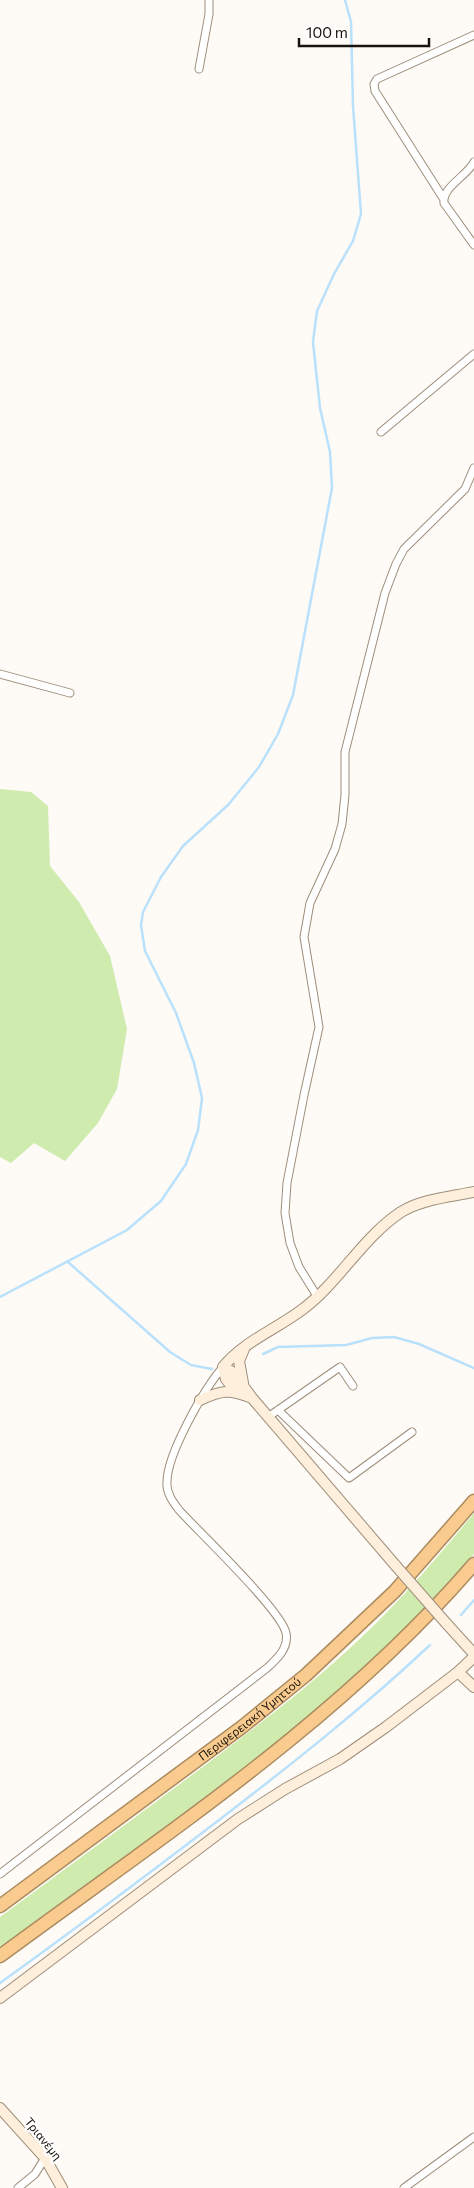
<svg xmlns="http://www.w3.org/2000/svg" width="474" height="2188" viewBox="0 0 474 2188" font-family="Commissioner,sans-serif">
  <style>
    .green { fill: #cfebae }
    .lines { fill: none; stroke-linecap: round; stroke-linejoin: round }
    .stream { stroke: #bae1fb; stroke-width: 2.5 }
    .street-casing { stroke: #9d8e7a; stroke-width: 9 }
    .secondary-casing { stroke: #9d8e7a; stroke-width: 12 }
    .highway-casing { stroke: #ab8b60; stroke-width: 15 }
    .street { stroke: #fff; stroke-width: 7 }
    .secondary { stroke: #feefdd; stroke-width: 10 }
    .highway { stroke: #facb8e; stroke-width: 12 }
    .secondary-bridge-casing { stroke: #9d8e7a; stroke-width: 12; stroke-linecap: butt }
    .secondary-bridge { stroke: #feefdd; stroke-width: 10 }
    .labels { text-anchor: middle; stroke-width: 5; stroke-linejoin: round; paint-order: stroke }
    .street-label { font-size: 12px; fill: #18130b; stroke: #fff }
  </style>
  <rect width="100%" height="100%" fill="#fefaf6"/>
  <path class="green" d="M0 789 31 792 48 806 50 866 79 902 110 956 127 1029 117 1089 98 1123 65 1161 34 1143 11 1163 0 1157Z
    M474 1513V1554C427 1608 376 1660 321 1706 219 1792 108 1868 0 1947V1917C64 1870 128 1823 192 1775 245 1735 299 1695 348 1650 394 1608 435 1561 474 1513Z"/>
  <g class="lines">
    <path class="stream" d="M68 1262 170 1352 191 1365 212 1369
      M0 1297 127 1230 161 1201 186 1164 198 1130 202 1098 194 1063 176 1013 145 951 141 925 143 912 161 877 183 846 228 805 259 767 278 734 293 695 332 488 330 452 320 408 313 342 317 311 334 274 353 241 361 214 353 106 351 22 345 0
      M263 1354 278 1347 346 1345 372 1338 394 1337 419 1344 474 1368
      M461 1615 474 1600
      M0 1983C74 1930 147 1875 219 1820 292 1764 363 1708 430 1645"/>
    <g class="street-casing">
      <path id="street" d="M199 69 209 14V0
        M474 162C467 176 442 187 444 203L474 245
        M443 198 375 91 374 84 377 79 474 35
        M381 432 474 354
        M0 674 70 693
        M317 1296 299 1267 290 1243 285 1213 287 1183 304 1095 319 1027 304 937 310 903 335 849 342 824 345 795V752L385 593 396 564 404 549 465 489 474 468
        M278 1410 349 1478 412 1432
        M268 1417 340 1367 353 1386
        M0 1874 267 1668C277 1659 289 1648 286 1633 282 1611 199 1532 179 1510 173 1502 166 1493 167 1482 167 1454 204 1389 223 1367
        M18 2188 35 2174 45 2158
        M404 2188 474 2137"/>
    </g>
    <g class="secondary-casing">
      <path id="secondary" d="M223 1367C244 1341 277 1329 303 1309 339 1282 362 1238 401 1212 422 1199 450 1197 474 1192
        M223 1367 234 1373 252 1398 396 1566
        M223 1367 226 1379 235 1391
        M243 1383 239 1361 244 1349
        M200 1400C222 1390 229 1389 252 1398
        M446 1623 474 1654
        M458 1672 474 1687
        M0 1998 238 1819 285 1789 340 1759 386 1727 458 1672 474 1657
        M0 2108 45 2158 62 2188"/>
    </g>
    <g class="highway-casing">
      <g id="highway">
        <path id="s1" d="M0 1906 242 1727 306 1675 395 1591 474 1501"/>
        <path d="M0 1956C165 1834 340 1720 474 1564"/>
      </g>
    </g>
    <use href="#street" class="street"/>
    <use href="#secondary" class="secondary"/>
    <use href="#highway" class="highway"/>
    <g class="secondary-bridge-casing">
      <path id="secondary-bridge" d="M396 1566 446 1623"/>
    </g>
    <use href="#secondary-bridge" class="secondary-bridge"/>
  </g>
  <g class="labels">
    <g class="street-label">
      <text dy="4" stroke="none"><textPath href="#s1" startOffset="312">Περιφερειακή Υμηττού</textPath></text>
      <text transform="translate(43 2139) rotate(51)" y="4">Τριανέμη</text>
    </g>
  </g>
  <path d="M299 38v8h130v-8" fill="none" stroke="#18130b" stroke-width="2.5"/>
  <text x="306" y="38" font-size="15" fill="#18130b" stroke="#ffffff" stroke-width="4" paint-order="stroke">100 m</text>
</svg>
